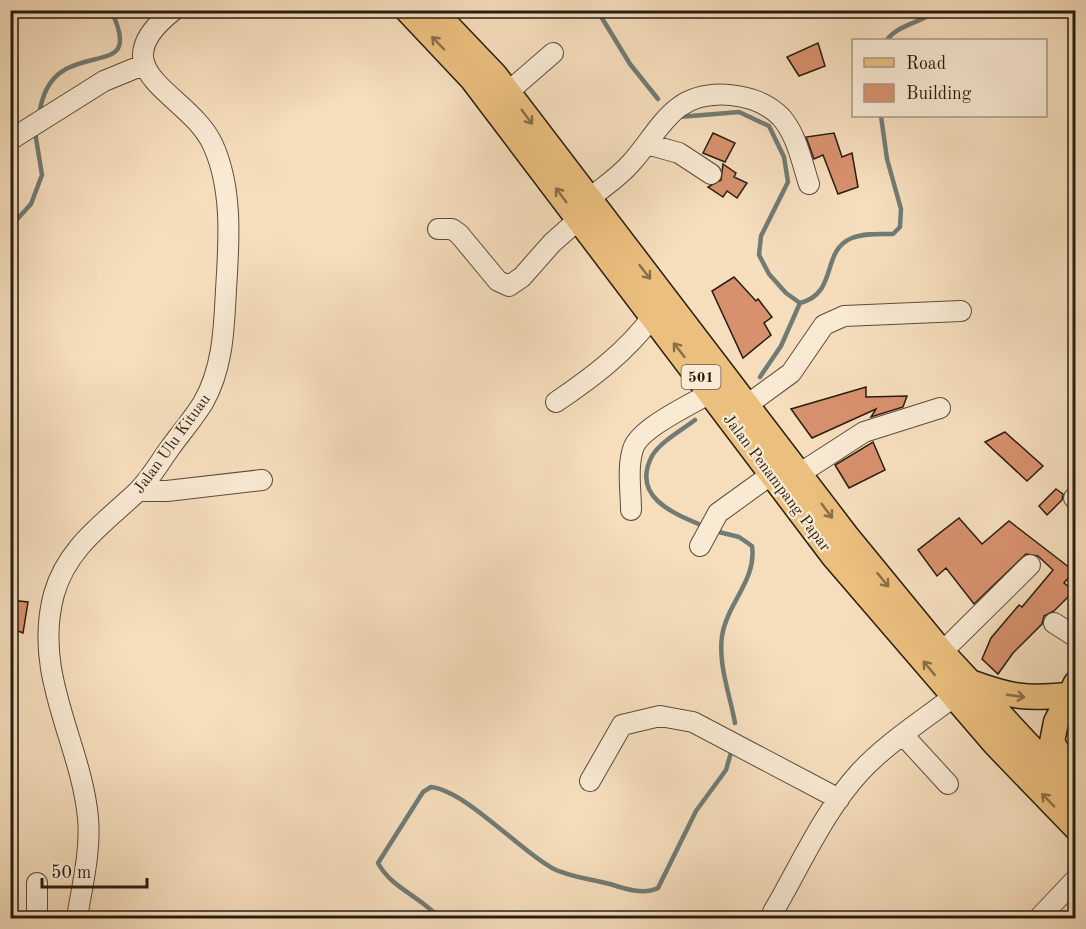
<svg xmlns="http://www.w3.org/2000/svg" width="1086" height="929" viewBox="0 0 1086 929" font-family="'Old Standard TT',serif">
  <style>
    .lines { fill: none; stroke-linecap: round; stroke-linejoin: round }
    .stream { stroke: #707b75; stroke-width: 4.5 }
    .building { fill: #d8916e; stroke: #281c10; stroke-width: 1.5 }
    .minor-casing { stroke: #5c4c3b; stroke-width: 22 }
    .major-casing { stroke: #281c10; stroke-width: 27 }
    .minor { stroke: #f9ead4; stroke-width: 20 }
    .major { stroke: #ebbf7e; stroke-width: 24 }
    .oneway { stroke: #8a6e47 }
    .labels { text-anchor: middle; stroke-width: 4.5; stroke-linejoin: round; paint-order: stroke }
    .shield { fill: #f9ead4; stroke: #675a4b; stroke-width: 1.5 }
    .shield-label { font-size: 15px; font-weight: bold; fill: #281c10 }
    .street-label { font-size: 16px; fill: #281c10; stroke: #f9ead4 }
  </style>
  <rect width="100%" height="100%" fill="#f6debd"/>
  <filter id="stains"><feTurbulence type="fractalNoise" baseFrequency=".00333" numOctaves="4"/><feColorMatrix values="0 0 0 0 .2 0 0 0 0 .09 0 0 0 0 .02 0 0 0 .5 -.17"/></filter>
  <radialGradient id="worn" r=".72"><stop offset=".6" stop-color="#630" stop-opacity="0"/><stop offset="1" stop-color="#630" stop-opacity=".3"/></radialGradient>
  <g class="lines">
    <path class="stream" d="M597 10 630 64 658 99
      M887 40C897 25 923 22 938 10
      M39 115C42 96 48 79 66 69 100 51 138 67 111 10
      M679 117 739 112 769 126 784 157 788 182 761 236 759 255 769 274 786 293 800 303C839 293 820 251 852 238 864 233 880 234 893 234L900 227 901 209 887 159 881 116
      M10 227 31 204 42 175 35 132
      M760 377 781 346 800 303
      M695 420C682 430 660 442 652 456 631 496 672 513 701 525
      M719 532 739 537 752 546C757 580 727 603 722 636 718 665 730 695 735 723
      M439 918C422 897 392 889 378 863L423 792 431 787C466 791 519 850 552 868 568 877 592 879 610 884 625 889 644 895 658 888L696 811 726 770 732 749"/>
  </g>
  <path class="building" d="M818 43 825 66 799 76 787 57Z
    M713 133 735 143 725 162 703 153Z
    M834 133 842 157 852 153 858 187 838 194 823 155 814 159 806 137Z
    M723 164 736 173 734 177 747 183 737 198 727 191 723 197 708 187 721 180Z
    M734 277 756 301 758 299 772 317 764 323 771 335 743 358 712 291Z
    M866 387V397L907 396 903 407 871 417 876 409 812 438 791 409Z
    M1005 432 1043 466 1027 481 985 442Z
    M873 442 885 470 849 488 835 465Z
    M1056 489 1063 494 1062 500 1047 515 1039 506Z
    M959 518 982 544 1009 521 1074 571 1064 583 1074 591 1054 611 1044 616 1042 624 1013 653 998 674 982 659 991 638 1019 605 1022 607 1053 570 1038 556 1026 554 974 604 946 568 937 576 918 550Z
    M10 600 28 602 23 633 10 628Z"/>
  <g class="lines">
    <g class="minor-casing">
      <path id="minor" d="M508 92 553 53
        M10 140 104 81 143 65
        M647 144 679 153 711 174
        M589 199C603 187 619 177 631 163 647 146 660 121 679 107 707 87 756 92 781 117 797 135 802 163 809 184
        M438 229H452L459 234 498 281 509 286 522 277 552 243 579 219
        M556 402C593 377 626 352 653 316
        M747 405 791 373 824 325 844 316 961 311
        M799 474 864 432 940 408
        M138 491H167L262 480
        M1074 498H1076
        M631 510C631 491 627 468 633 449 639 428 692 404 712 392
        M700 546 718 513 772 474
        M1054 623 1076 637
        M942 652 1030 565
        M904 736 948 784
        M590 781 622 725 660 716 693 722 839 799
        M773 912C800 866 824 811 860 772 887 743 922 721 953 697
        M37 918V883
        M77 918C82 886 91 851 88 818 81 742 32 675 54 594 67 548 103 524 136 493 149 481 159 463 170 448 180 434 193 419 203 403 223 368 224 329 226 290 229 243 233 189 213 145 189 92 95 72 174 10
        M1039 918 1076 879"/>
    </g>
    <g class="major-casing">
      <path id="major" d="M407 10 472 79 834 557 995 744 1076 828
        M433 10 495 75 846 535 942 652 1076 796
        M973 683C1011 697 1027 699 1067 695
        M1072 777 1052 742 1056 722 1076 683"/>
    </g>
    <use href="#minor" class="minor"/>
    <use href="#major" class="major"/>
  </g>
  <defs><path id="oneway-shaft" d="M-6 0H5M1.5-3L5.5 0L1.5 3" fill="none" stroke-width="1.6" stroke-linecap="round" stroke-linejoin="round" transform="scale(1.5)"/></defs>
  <g class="oneway">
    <use href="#oneway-shaft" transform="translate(438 43) rotate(-134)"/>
    <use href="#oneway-shaft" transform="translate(527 117) rotate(53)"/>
    <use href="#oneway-shaft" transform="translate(561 195) rotate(-127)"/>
    <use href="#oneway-shaft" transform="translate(645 272) rotate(52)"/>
    <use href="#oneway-shaft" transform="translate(679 350) rotate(-128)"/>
    <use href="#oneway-shaft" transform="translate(827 511) rotate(53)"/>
    <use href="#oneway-shaft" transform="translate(883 580) rotate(51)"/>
    <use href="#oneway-shaft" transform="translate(929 668) rotate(-130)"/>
    <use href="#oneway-shaft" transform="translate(1016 696) rotate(8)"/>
    <use href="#oneway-shaft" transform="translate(1048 800) rotate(-134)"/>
  </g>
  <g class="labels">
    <rect class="shield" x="681.5" y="365" width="39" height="24" rx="4.5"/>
    <g class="shield-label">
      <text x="701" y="382">501</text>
    </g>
    <g class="street-label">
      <text transform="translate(171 443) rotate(-54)" y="6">Jalan Ulu Kituau</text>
      <text transform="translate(778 482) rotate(53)" y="6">Jalan Penampang Papar</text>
    </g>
  </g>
  <rect width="1086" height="929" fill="none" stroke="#f6debd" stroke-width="36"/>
  <rect x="12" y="12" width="1062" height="905" fill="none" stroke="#281c10" stroke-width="3"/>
  <rect x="18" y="18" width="1050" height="893" fill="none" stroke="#281c10" stroke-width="1.5"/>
  <rect x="852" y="39" width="195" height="78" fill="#f9ead4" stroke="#a59886" stroke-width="1.5"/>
  <rect x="864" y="58" width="30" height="9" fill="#ebbf7e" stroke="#a59886" stroke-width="1.5"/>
  <text x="906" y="69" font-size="18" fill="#281c10">Road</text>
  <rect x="864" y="84" width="30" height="18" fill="#d8916e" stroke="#a59886" stroke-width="1.5"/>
  <text x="906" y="99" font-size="18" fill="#281c10">Building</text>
  <path d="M42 878v9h105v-9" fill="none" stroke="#281c10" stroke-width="3"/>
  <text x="51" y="878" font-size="18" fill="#281c10" stroke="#f9ead4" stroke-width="4.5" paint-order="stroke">50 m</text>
  <rect width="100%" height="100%" filter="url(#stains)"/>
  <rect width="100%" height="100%" fill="url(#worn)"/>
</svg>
